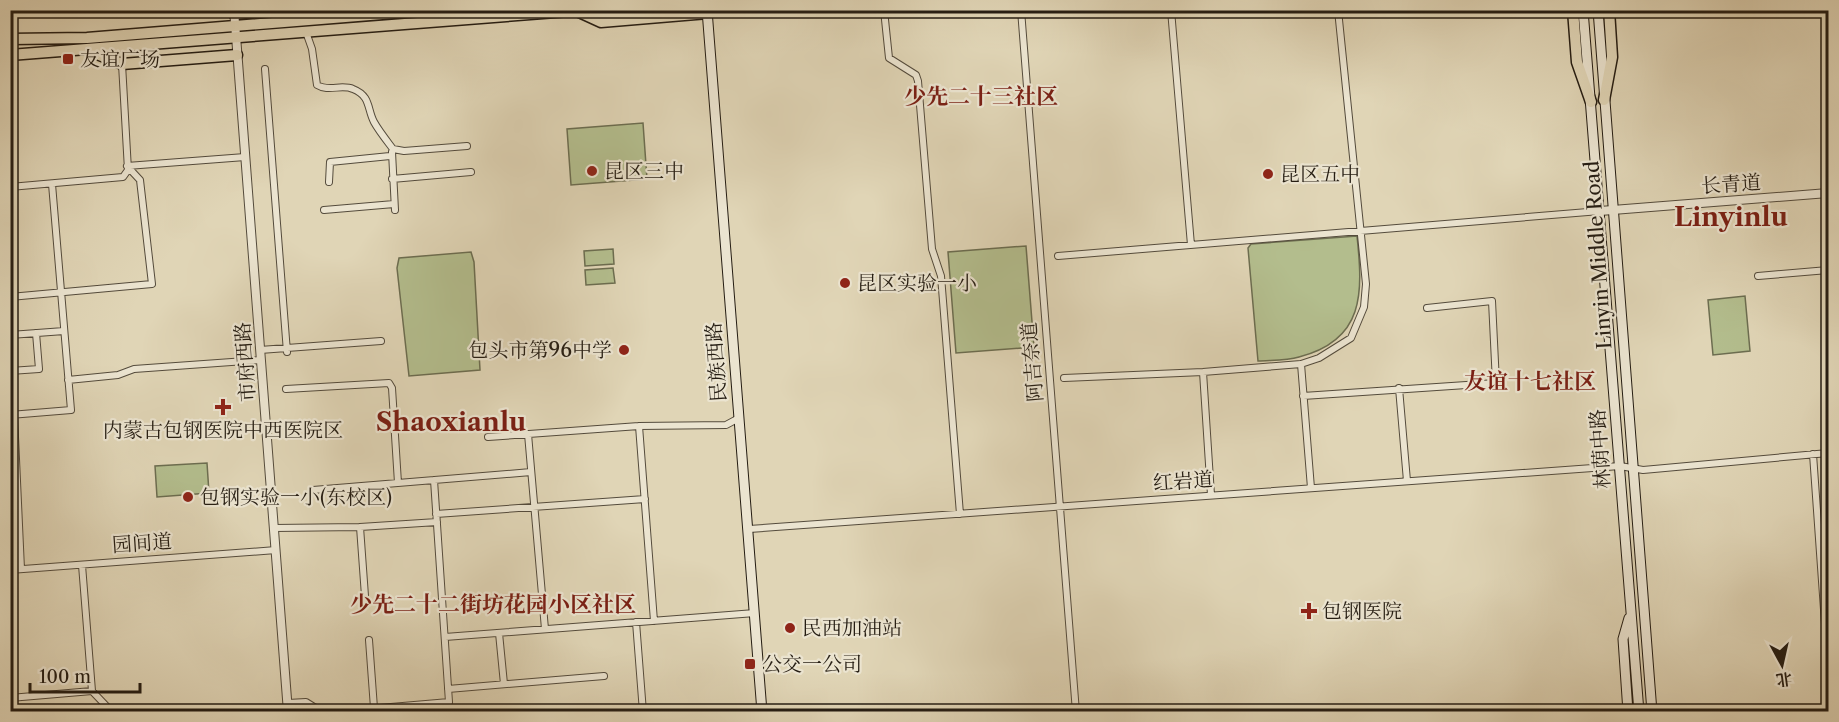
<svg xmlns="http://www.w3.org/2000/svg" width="1839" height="722" viewBox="0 0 1839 722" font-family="'Libre Caslon Text','Noto Serif SC',serif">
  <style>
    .green { fill: #b3bd8d; stroke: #6c6d50; stroke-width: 1.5 }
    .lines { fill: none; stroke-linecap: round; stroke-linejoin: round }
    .minor-casing { stroke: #544b3c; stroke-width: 8 }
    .tertiary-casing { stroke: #544b3c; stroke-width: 10 }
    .secondary-casing { stroke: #251d13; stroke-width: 11 }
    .primary-casing { stroke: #251d13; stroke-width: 13 }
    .minor { stroke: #ebe4d0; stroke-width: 6 }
    .tertiary { stroke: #ebe4d0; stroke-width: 8 }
    .secondary { stroke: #ebe4d0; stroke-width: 9 }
    .primary { stroke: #e0d5b6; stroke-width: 10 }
    .poi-dot { fill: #8f2418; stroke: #ebe4d0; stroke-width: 2 }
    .labels { text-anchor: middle; stroke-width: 4.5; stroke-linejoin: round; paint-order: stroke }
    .poi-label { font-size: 20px; fill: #251d13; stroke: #ebe4d0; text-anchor: start }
    .street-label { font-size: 20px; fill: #251d13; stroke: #ebe4d0 }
    .quarter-label { font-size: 22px; font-weight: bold; fill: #7a1f14; stroke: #ebe4d0 }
    .district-label { font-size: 26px; font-weight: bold; fill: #7a1f14; stroke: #ebe4d0 }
  </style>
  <rect width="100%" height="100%" fill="#e0d5b6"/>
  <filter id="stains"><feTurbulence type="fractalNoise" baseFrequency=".00333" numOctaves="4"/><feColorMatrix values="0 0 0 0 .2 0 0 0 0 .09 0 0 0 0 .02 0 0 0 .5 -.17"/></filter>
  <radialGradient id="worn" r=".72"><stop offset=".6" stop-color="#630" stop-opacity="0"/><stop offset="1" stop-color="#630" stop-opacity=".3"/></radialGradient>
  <path class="green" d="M11 10H103V11L11 17Z
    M643 123 647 179 571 185 567 129Z
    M1357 236C1363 293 1365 340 1299 357 1286 361 1271 360 1258 361L1248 248 1251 244Z
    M1026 246 1034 347 956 353 948 252Z
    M613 249 614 264 585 266 584 251Z
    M471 252 474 262 480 370 409 376 397 268 399 258Z
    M613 268 615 283 586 285 585 270Z
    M1745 296 1750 351 1713 355 1708 300Z
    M207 463 209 493 157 497 155 466Z"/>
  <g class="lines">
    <g class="minor-casing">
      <path id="minor" d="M884 10 889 58 916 75 918 81 932 249 941 276 960 514
        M1021 10 1076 712
        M1171 10 1191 245
        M306 32 312 49 317 85C328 92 342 84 353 89 371 96 367 109 374 122 379 131 387 141 393 149L404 151 467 146
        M265 69 287 352
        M392 152 395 210
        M127 166 245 157
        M392 179 471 172
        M329 182 330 162 390 156
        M10 187 123 177 128 170 122 64
        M1826 194 1828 230
        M324 210 394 204
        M1058 256 1600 211
        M1758 276 1828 270
        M10 297 152 284 140 180 127 166
        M10 335 64 331
        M260 350 381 341
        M1301 364 1311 488
        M10 371 39 369 36 333
        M1203 372 1211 495
        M1064 378 1203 372 1301 364 1319 358 1351 338 1364 307 1366 284 1338 10
        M68 380 118 375 134 369 261 360
        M1399 388 1407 481
        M286 389 389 383 392 388 398 483
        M1303 396 1496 383 1492 301 1427 308
        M10 415 71 410 52 184
        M14 415 21 569
        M639 426 654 621
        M528 434 545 629
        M488 437 639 426 726 425 739 418
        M1813 454 1828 666
        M313 490 531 472
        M436 514 645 499
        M360 527 365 596
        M274 528 360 527 437 522
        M749 529 1620 466 1643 470 1828 453
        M82 565 92 691 112 712
        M10 570 276 550
        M636 622 643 712
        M499 633 504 684
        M445 637 755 613
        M369 640 374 708
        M448 689 604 676
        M10 698 92 691
        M288 703 306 702 322 712
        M333 712 449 702 434 480"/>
    </g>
    <g class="tertiary-casing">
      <path id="tertiary" d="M234 10 288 712
        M1600 211 1828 193"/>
    </g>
    <g class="secondary-casing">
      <path id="secondary" d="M707 10 762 712
        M1583 10 1639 712
        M1598 10 1652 712
        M1628 712 1623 639 1629 618"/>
    </g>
    <g class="primary-casing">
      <path id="primary" d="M1573 10 1577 62 1591 102
        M577 11 601 22 708 13
        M234 14 280 10
        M10 39 87 38 431 10
        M87 50 122 64 237 55
        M10 55 582 10
        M1604 100 1612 57 1609 10"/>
    </g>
    <use href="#minor" class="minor"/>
    <use href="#tertiary" class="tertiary"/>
    <use href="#secondary" class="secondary"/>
    <use href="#primary" class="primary"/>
  </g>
  <g class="poi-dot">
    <rect x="62" y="53" width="12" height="12" rx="3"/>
    <circle cx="592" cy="171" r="6"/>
    <circle cx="1268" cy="174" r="6"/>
    <circle cx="845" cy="283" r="6"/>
    <circle cx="624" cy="350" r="6"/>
    <path d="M220 398h6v6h6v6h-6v6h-6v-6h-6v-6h6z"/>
    <circle cx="188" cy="497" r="6"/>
    <path d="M1306 602h6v6h6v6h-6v6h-6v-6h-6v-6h6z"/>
    <circle cx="790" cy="628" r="6"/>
    <rect x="744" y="658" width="12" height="12" rx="3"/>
  </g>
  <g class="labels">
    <g class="poi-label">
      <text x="80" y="66">友谊广场</text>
      <text x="604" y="178">昆区三中</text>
      <text x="1280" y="181">昆区五中</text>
      <text x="857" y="290">昆区实验一小</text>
      <text x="612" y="357" text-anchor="end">包头市第96中学</text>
      <text x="223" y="437" text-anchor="middle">内蒙古包钢医院中西医院区</text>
      <text x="200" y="504">包钢实验一小(东校区)</text>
      <text x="1322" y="618">包钢医院</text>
      <text x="802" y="635">民西加油站</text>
      <text x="762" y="671">公交一公司</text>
    </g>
    <g class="street-label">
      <text transform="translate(1731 184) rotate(-4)" y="7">长青道</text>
      <text transform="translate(1598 255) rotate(-94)" y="7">Linyin Middle Road</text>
      <text transform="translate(245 362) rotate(-94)" y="7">市府西路</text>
      <text transform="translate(716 362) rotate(-94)" y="7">民族西路</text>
      <text transform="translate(1032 362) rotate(-95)" y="7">阿吉奈道</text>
      <text transform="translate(1600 449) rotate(-94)" y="7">林荫中路</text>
      <text transform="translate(1183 481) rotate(-4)" y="7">红岩道</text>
      <text transform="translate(142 543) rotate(-4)" y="7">园间道</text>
    </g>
    <g class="quarter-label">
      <text x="981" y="104">少先二十三社区</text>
      <text x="1530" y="389">友谊十七社区</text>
      <text x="493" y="612">少先二十二街坊花园小区社区</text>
    </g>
    <g class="district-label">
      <text x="1731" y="226">Linyinlu</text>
      <text x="451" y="431">Shaoxianlu</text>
    </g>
  </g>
  <rect width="1839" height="722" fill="none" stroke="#e0d5b6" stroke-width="36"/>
  <rect x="12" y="12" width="1815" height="698" fill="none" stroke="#251d13" stroke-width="3"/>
  <rect x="18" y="18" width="1803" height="686" fill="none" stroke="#251d13" stroke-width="1.5"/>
  <g transform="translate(1782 665) rotate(172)" stroke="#ebe4d0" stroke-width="4.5" paint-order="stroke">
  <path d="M0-4.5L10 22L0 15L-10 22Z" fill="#251d13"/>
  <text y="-9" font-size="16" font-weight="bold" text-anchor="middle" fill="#251d13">北</text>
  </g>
  <path d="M30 683v9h110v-9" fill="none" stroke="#251d13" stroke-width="3"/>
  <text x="39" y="683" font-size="18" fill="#251d13" stroke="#ebe4d0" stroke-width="4.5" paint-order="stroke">100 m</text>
  <rect width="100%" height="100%" filter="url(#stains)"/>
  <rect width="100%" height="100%" fill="url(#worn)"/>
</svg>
